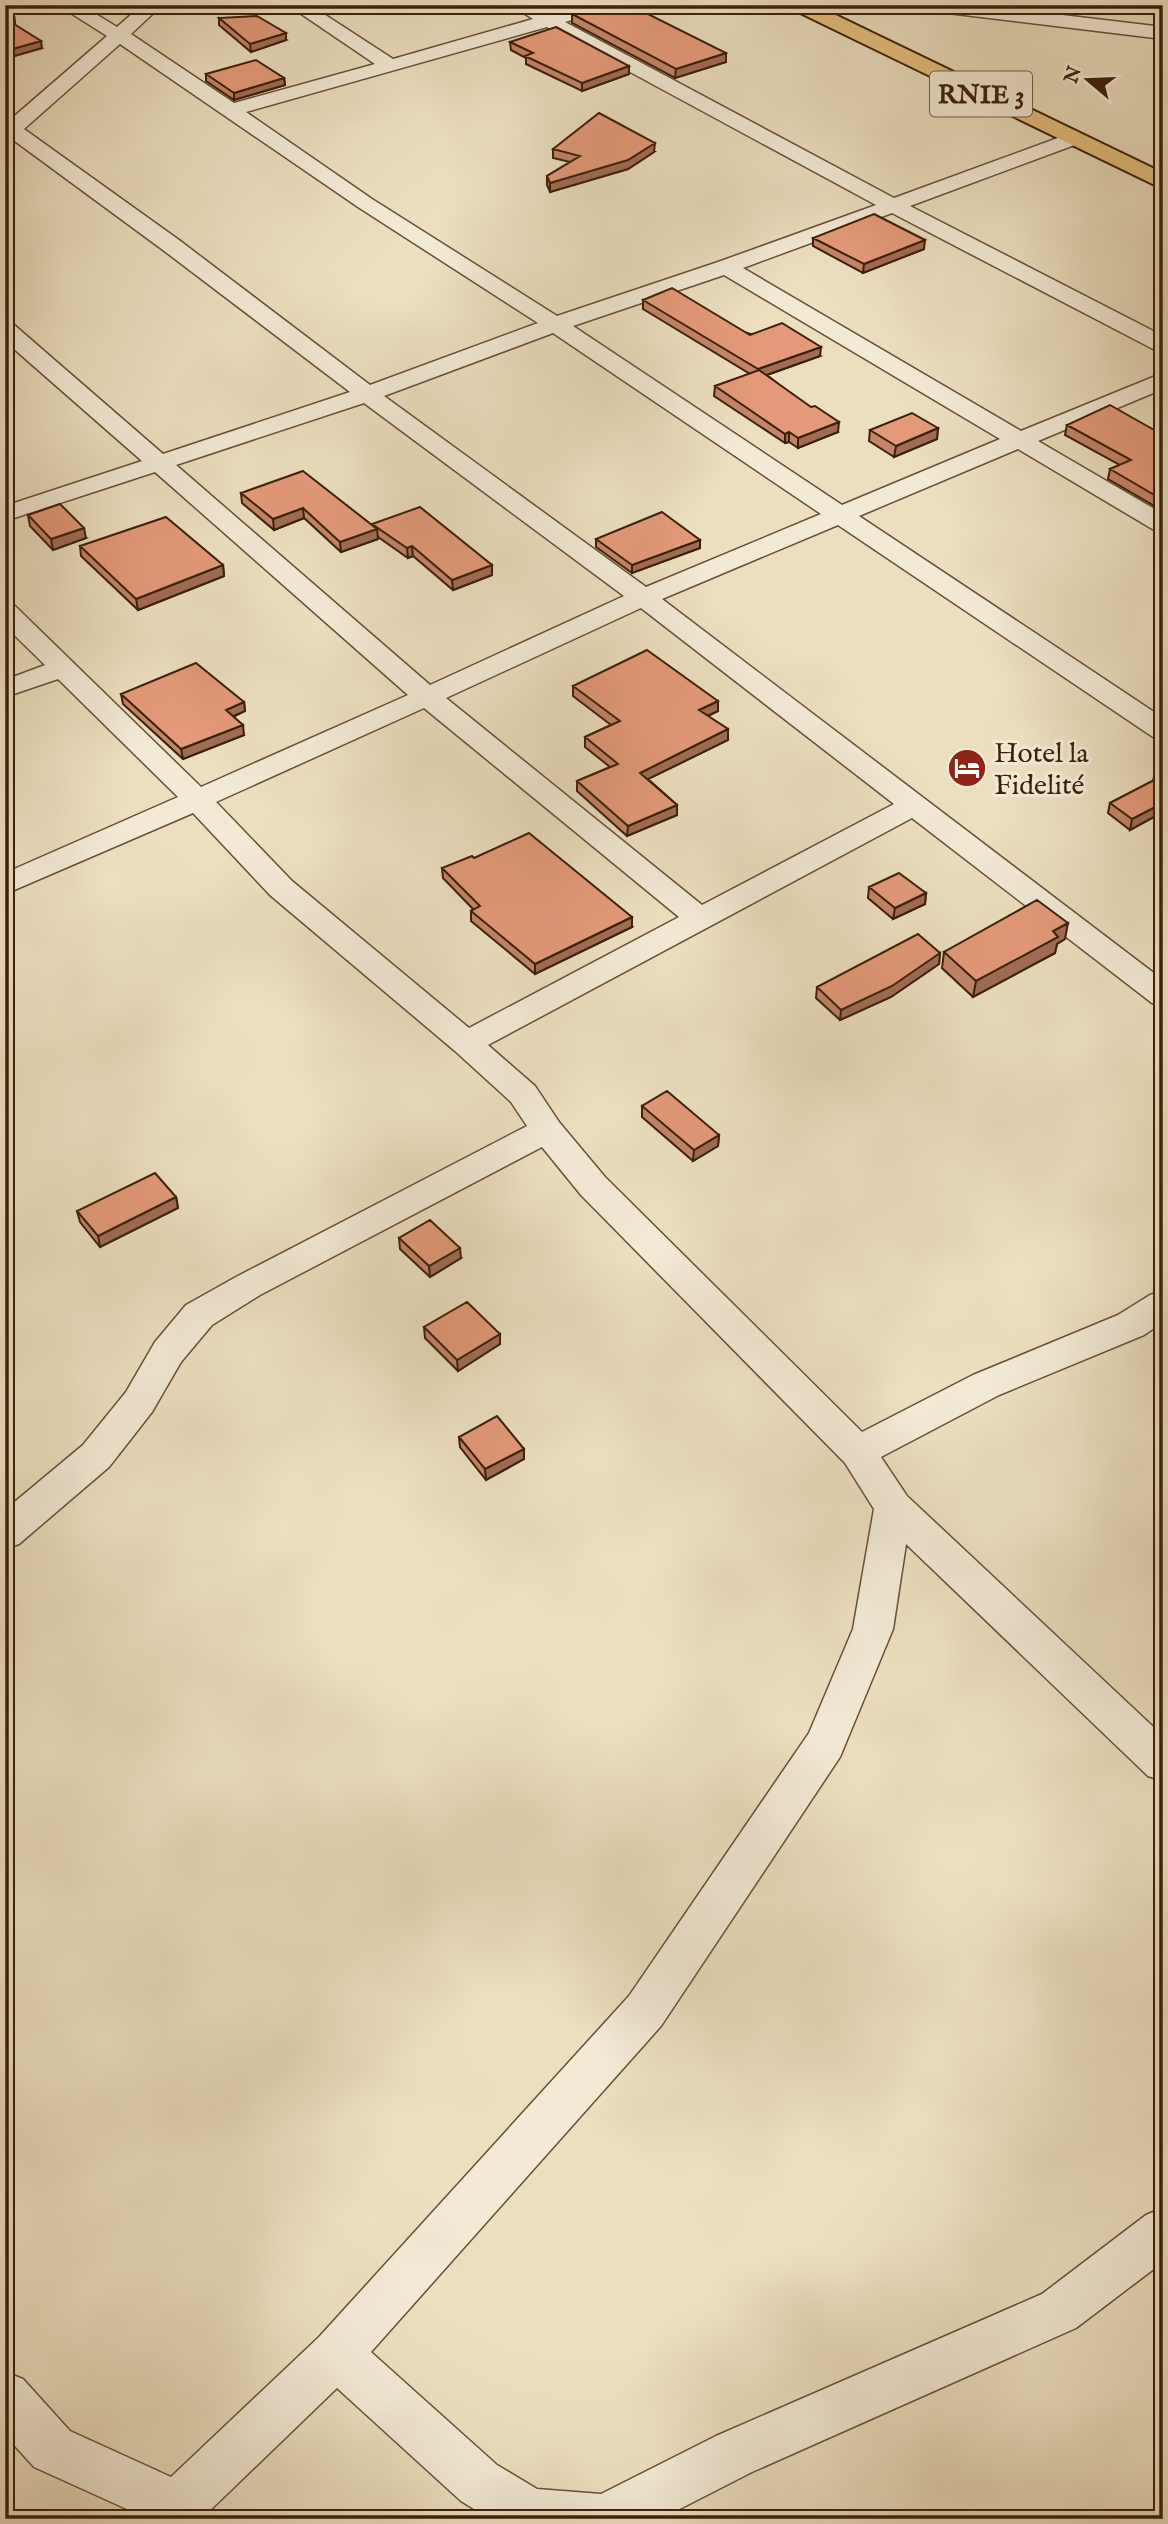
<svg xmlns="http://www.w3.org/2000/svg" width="1168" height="2524" viewBox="0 0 1168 2524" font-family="'IM FELL English',serif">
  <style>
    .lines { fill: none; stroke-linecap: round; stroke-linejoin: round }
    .minor-casing { stroke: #674f38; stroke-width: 3 }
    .trunk-casing { stroke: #3b1f0a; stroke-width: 4 }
    .minor { fill: #f3ead6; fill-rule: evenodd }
    .trunk { fill: #e6c080; fill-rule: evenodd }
    .wall { fill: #c48469; stroke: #3b1f0a; stroke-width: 2 }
    .shaded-wall { fill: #a06c55; stroke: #3b1f0a; stroke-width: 2 }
    .building { fill: #e49a7a; stroke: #3b1f0a; stroke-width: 2 }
    .labels { text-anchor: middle; stroke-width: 6; stroke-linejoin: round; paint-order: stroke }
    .shield { fill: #f3ead6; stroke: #725c47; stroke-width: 2 }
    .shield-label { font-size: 26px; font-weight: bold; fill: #3b1f0a }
    .poi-label { font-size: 28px; fill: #3b1f0a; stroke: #f3ead6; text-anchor: start }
  </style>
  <rect width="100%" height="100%" fill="#ecdfc0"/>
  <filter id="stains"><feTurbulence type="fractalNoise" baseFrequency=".00286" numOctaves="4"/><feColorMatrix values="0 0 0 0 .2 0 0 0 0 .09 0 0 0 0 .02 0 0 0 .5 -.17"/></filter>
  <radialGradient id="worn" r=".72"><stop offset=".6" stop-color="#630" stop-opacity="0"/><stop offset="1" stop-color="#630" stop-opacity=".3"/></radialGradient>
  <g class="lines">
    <g class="minor-casing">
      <path id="minor" d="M58 5H81L117 27 142 5H162L131 34 234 103 375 64 288 5H310L393 59 533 19 511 5H534L551 14 583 5H613L610 9 565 22 894 198 1066 135H1080L1083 139 1080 143 910 206 1163 336V352L1155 350 892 213 743 268 1021 431 1163 373V389L1038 441 1163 514V533L1154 530 1018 449 859 516 1163 718V739L1153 737 838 525 662 599 1163 980V1006L1152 1003 912 818 488 1045 535 1086 559 1122 605 1177 862 1432 973 1375 1118 1315 1150 1295 1163 1291V1322L1144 1335 999 1395 881 1457 907 1496 1163 1736V1781L1148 1776 906 1544 893 1629 840 1757 661 2026 371 2352 497 2465 537 2489 601 2494 716 2436 1042 2294 1146 2215 1163 2208V2262L1076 2328 752 2472 660 2519H490L461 2501 337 2388 201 2519H138L140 2515 34 2467 5 2435V2372L23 2379 70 2431 171 2477 319 2337 629 1996 809 1733 853 1629 874 1509 845 1463 581 1195 542 1147 260 1295 212 1325 181 1362 152 1412 109 1467 19 1544 5 1549V1510L83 1445 126 1392 155 1342 186 1305 236 1277 527 1126 511 1102 455 1051 270 895 193 813 5 894V873L178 797 58 679 5 697V680L45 665 5 626V603L14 605 201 787 408 695 155 472 5 521V506L142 461 5 341V322L13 324 163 454 350 392 163 250 12 139 5 141V119L10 120 107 36ZM547 27 876 205 718 262 557 316 372 199 246 112ZM120 44 358 207 538 323 370 385 179 240 24 129ZM724 275 1000 439 842 505 573 326ZM553 333 821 514 646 587 384 396ZM364 403 624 596 430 685 176 465ZM641 608 894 804 702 905 446 698ZM424 708 679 917 469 1028 292 881 216 802Z
        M922 5H979L1163 27V39L931 11Z"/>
    </g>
    <g class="trunk-casing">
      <path id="trunk" d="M789 5H815L1163 173V189L792 9Z"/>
    </g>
    <use href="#minor" class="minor"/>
    <use href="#trunk" class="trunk"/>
  </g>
  <path class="wall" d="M548 5H572L557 10Z
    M5 10 14 17 15 23 13 24 42 48 11 57 5 53Z
    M572 14 726 53V62L675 78 572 23Z
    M219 18 286 40 251 52 219 25Z
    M510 42 629 66V74L582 91 526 64V58L511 50Z
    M206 74 284 78 285 85 234 100 206 81Z
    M553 149 654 152 628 169 550 192 547 185V176L570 162 553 158Z
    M813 238 924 249 863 273 813 246Z
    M643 300 820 356 767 375 838 432 798 448 789 442 785 443 714 396 715 386 750 374 643 309Z
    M1067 425 1163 435V511L1108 479 1110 469 1120 465 1065 435Z
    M938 428 937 439 894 457 869 441 870 430Z
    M241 493 372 525 492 565V575L453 590 413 556 408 558 378 537V539L341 552 304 518 274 530 242 503Z
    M28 515 86 538 53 550 30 526Z
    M596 539 700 540V548L632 573 596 547Z
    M80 546 223 565 224 576 138 610 81 556Z
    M573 686 718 701V711L708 716 728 740 648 779 677 805V815L627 836 577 791V781L610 767 585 747V737L611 725 573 696Z
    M121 694 244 702 245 711 233 717 244 735 183 759 123 704Z
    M1163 769V812L1130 830 1108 813 1110 803 1153 781 1155 773Z
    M442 868 632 927 535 974 471 921V911L473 909 443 878Z
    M869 887 926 893 925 904 893 919 868 898Z
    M1065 939 1057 944 1055 953 973 997 942 968 944 952Z
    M940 953 939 964 891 997 840 1020 816 998 817 987Z
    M642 1106 719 1135 718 1146 693 1161 642 1117Z
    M176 1197 178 1208 100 1247 80 1222 77 1211Z
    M399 1238 461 1258 430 1277 400 1249Z
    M424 1327 500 1334V1344L458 1371 425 1338Z
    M459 1437 524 1449V1459L486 1480 460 1447Z"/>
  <path class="shaded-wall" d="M557 5H572L557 10Z
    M14 17 15 23 7 25 6 19Z
    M286 33V40L251 52 250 44Z
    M41 41 42 48 11 57 9 50Z
    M726 53V62L675 78 676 69Z
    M629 66V74L582 91V83Z
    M284 78 285 85 234 100V93Z
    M655 143 654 152 628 169 550 192V183Z
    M925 240 924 249 863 273 864 264Z
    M821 347 820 356 758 378V369Z
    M839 422 838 432 798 448V438Z
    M938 428 937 439 894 457 896 446Z
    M789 432V442L785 443V434Z
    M303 508 304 518 274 530 273 519Z
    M84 528 86 538 53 550 51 539Z
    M377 529 378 539 341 552 340 542Z
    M700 540V548L632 573V565Z
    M412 546 413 556 408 558 407 548Z
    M223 565 224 576 138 610 136 599Z
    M492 565V575L453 590 452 580Z
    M718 701V711L699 720V710Z
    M244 702 245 711 227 719 226 710Z
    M243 725 244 735 183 759 181 749Z
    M728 729V740L640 783V773Z
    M1163 803V812L1130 830 1132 819Z
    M677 805V815L627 836 628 826Z
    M926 893 925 904 893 919 895 908Z
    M632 917V927L535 974V964Z
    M1068 923 1065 939 1057 944 1055 953 973 997 976 981 1053 931Z
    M940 953 939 964 891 997 840 1020 841 1010Z
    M719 1135 718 1146 693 1161 694 1150Z
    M176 1197 178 1208 100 1247 98 1236Z
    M460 1248 461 1258 430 1277 429 1266Z
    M500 1334V1344L458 1371 457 1360Z
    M524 1449V1459L486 1480 485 1469Z"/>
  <path class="building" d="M603 5H630L726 53 676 69 572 14Z
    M5 10 14 17 6 19 41 41 9 50 5 47Z
    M257 16 286 33 250 44 219 18Z
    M556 27 629 66 582 83 525 56 533 53 510 42Z
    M256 60 284 78 234 93 206 74Z
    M599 113 655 143 628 160 550 183 547 176 580 156 553 149Z
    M874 214 925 240 864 264 813 238Z
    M672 288 750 335 782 323 821 347 758 369 643 300Z
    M759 370 811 407 815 406 839 422 798 438 789 432 785 434 715 386Z
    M1110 405 1163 435V500L1110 469 1131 460 1067 425Z
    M912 413 938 428 896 446 870 430Z
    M303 471 377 529 340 542 303 508 273 519 241 493Z
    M60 504 84 528 51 539 28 515Z
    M420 507 492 565 452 580 412 546 407 548 372 524Z
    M662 512 700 540 632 565 596 539Z
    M166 517 223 565 136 599 80 546Z
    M647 650 718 701 699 710 728 729 640 773 677 805 628 826 577 781 618 764 585 737 620 721 573 686Z
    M196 663 244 702 226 710 243 725 181 749 121 694Z
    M1163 769V803L1132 819 1110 803 1160 777 1155 773Z
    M529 833 632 917 535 964 471 911 480 906 442 868 472 856 474 858Z
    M899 873 926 893 895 908 869 887Z
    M1037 900 1068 923 1053 931 1058 937 976 981 944 952Z
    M918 934 940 953 892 986 841 1010 817 987Z
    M667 1091 719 1135 694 1150 642 1106Z
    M155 1173 176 1197 98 1236 77 1211Z
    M430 1220 460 1248 429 1266 399 1238Z
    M467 1302 500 1334 457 1360 424 1327Z
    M497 1416 524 1449 485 1469 459 1437Z"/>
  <defs>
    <g id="hotel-disc" transform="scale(2.0125)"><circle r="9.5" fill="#8f2418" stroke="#f3ead6"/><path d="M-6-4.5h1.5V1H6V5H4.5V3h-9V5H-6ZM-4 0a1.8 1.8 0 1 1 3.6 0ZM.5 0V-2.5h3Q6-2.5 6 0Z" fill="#fff"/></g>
  </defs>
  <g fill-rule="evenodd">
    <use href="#hotel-disc" x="967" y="768"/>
  </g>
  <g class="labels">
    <rect class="shield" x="930" y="71.5" width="102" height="45" rx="5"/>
    <g class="shield-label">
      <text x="981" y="103">RNIE 3</text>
    </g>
    <g class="poi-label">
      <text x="994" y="762">Hotel la<tspan x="994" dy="32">Fidelité</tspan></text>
    </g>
  </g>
  <rect width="1168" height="2524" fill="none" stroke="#ecdfc0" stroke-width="28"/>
  <rect x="7" y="7" width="1154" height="2510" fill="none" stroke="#3b1f0a" stroke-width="3.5"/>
  <rect x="14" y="14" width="1140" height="2496" fill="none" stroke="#3b1f0a" stroke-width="2"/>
  <g transform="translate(1088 80) rotate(289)" stroke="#f3ead6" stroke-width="5" paint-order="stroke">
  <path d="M0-5L12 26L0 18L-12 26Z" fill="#3b1f0a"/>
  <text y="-10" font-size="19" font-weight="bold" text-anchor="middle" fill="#3b1f0a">N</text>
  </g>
  <rect width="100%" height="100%" filter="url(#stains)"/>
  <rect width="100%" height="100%" fill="url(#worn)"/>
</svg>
